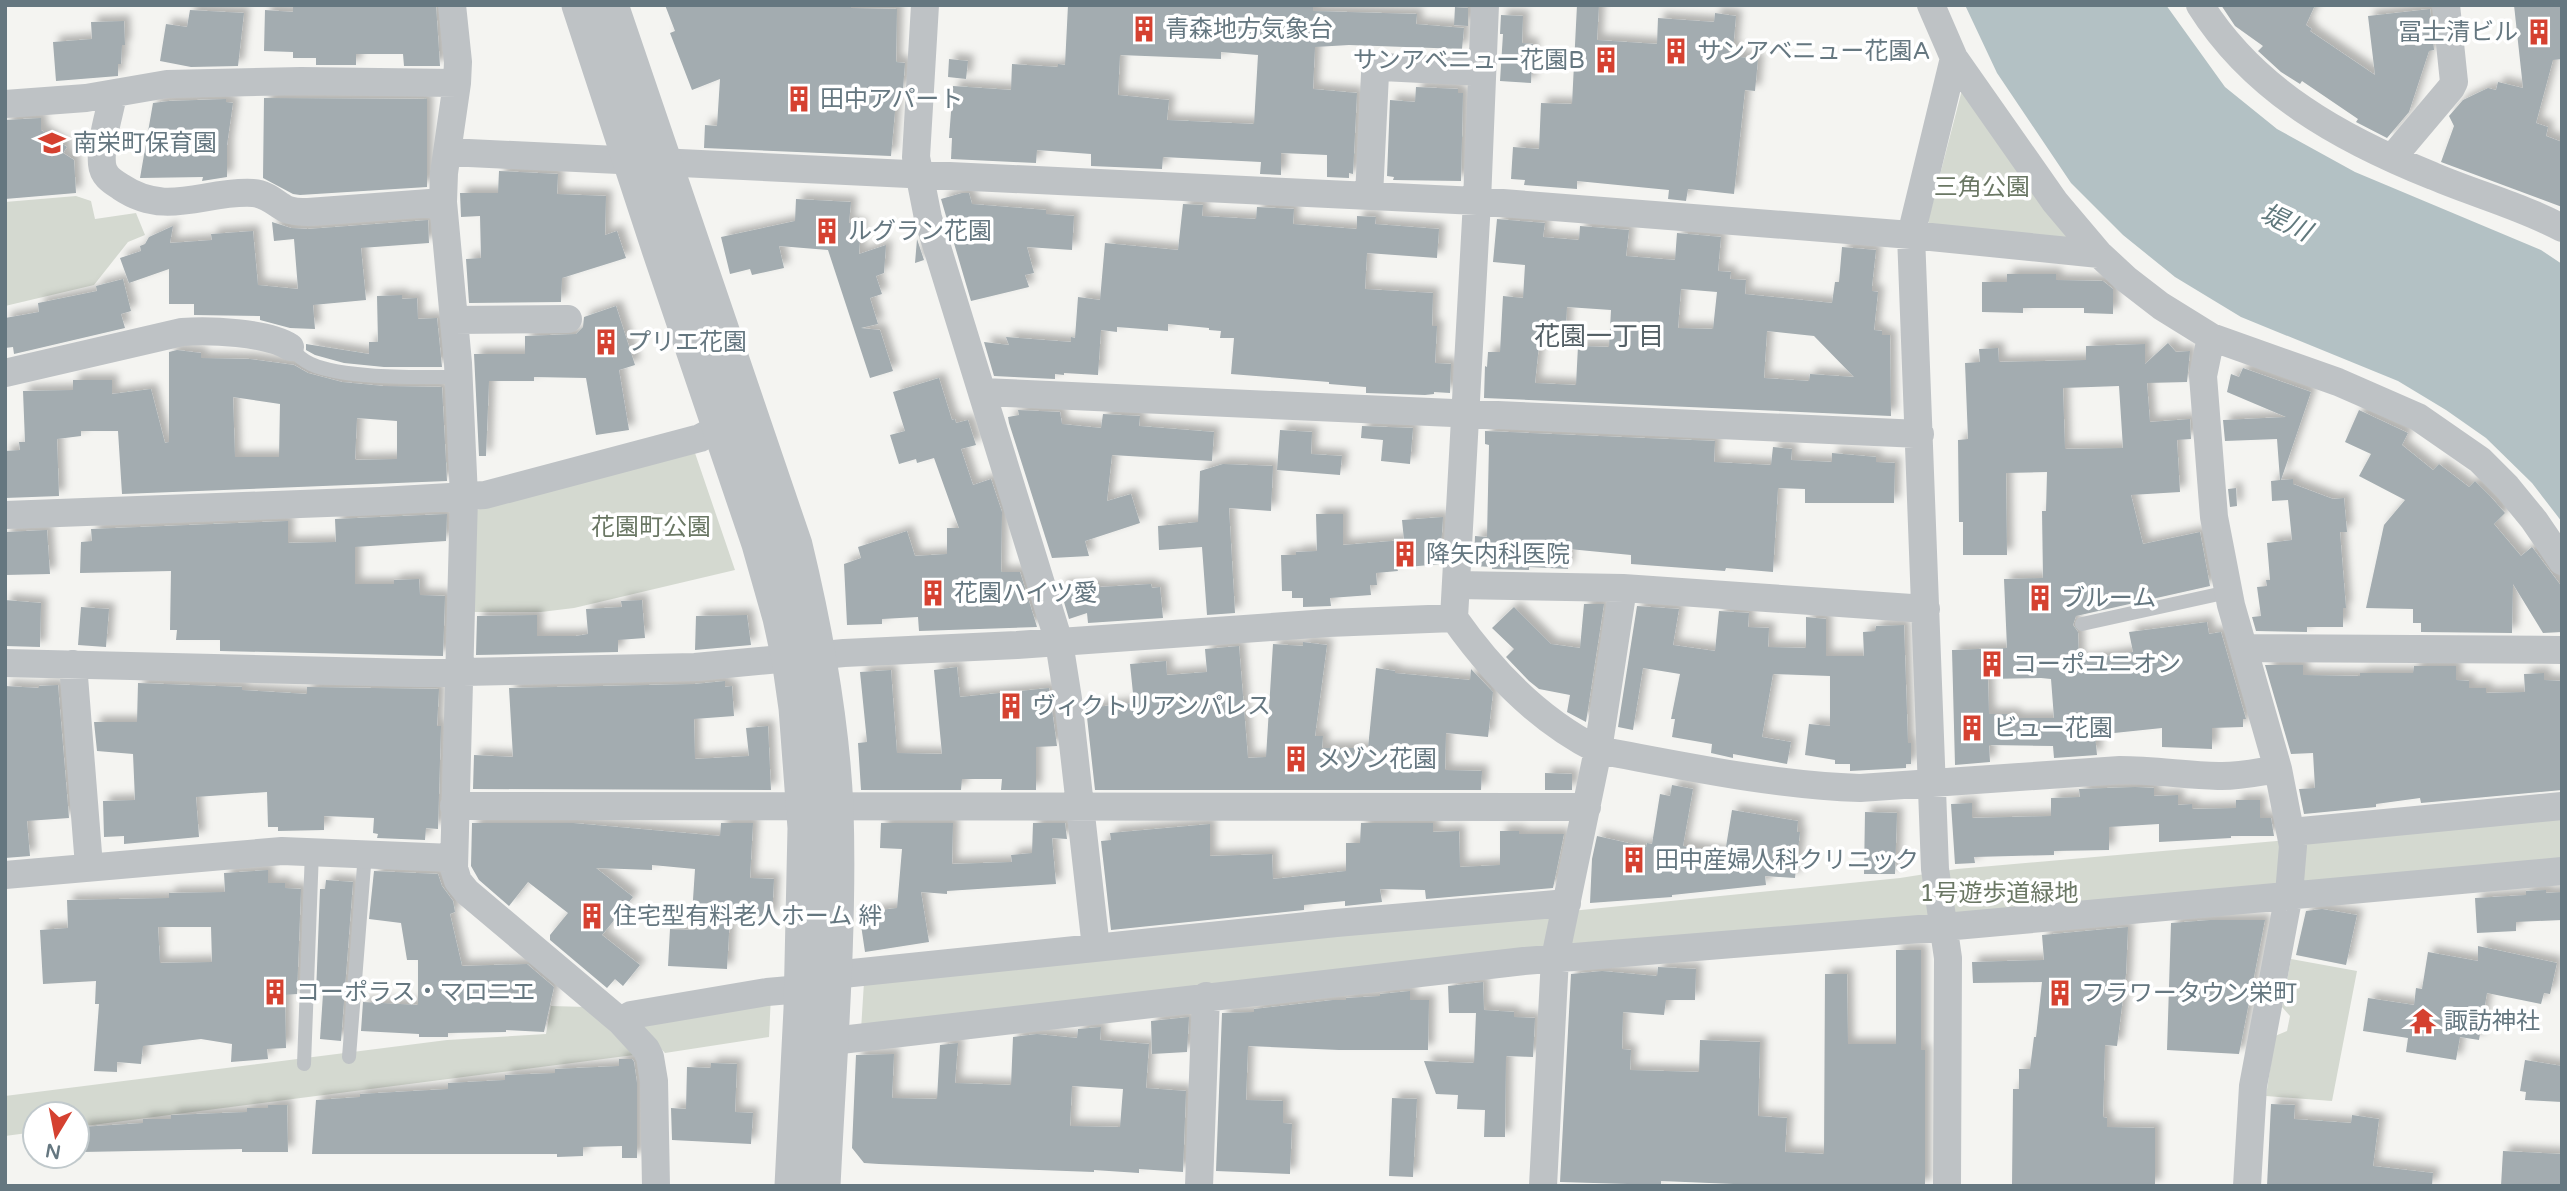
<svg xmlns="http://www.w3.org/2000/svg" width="2567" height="1191" viewBox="0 0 2567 1191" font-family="'Varela Round','Noto Sans JP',sans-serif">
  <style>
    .green { fill: #d4d9d0 }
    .water { fill: #b3c1c4 }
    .building { fill: #a3acb0; fill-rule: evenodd; filter: url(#shadow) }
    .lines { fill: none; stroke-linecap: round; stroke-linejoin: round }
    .service { stroke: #bec2c5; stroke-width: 14 }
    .minor { stroke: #bec2c5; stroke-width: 28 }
    .tertiary { stroke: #bec2c5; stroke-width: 35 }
    .labels { text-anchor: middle; stroke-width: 7; stroke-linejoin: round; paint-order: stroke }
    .poi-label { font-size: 24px; fill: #657780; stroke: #fff; text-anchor: start }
    .park-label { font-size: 24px; fill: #6a7764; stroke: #fff }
    .water-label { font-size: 26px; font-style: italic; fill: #61797d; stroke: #fff }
    .neighbourhood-label { font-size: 26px; fill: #535f65; stroke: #fff }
  </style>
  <defs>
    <filter id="shadow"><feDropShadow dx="6" dy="-6" stdDeviation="3.5" flood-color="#0004"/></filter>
  </defs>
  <rect width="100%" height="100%" fill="#f4f4f1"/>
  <path class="green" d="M1963 86 2070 238 1930 225 1928 221Z
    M76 196 91 201 95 219 136 213 145 235 128 242 94 285 5 306V202Z
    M695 453 735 570 574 608 541 612H471L476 510Z
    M2562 812V867L861 1030 864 982 1900 878 1957 869 2312 838Z
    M2291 959 2357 971 2332 1101 2266 1096 2275 1036 2287 1031 2290 1016 2282 1007Z
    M771 995 769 1037 665 1053 636 1022Z
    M551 1006 587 1007 634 1055 77 1127V1114H35V1132L5 1136V1096L447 1040 546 1034Z"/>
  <path class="water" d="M1965 5H2166L2225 87 2277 129 2355 172 2541 250 2562 264V522L2532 483 2486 438 2446 410 2398 381 2241 317 2175 277 2123 235 2071 183 1997 73Z"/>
  <path class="building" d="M293 5H436L440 66H404L403 54H356V65H316V58H293V52L264 51 265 10 293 12Z
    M665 5H851V8L897 9 896 62 905 63 903 89H897L891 156 704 148 705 125 717 126 720 79 692 90 670 33 675 31Z
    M1068 5H1313V11L1417 14 1416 24 1464 28 1462 49 1349 45 1315 47 1313 89 1357 93 1353 174 1349 173V178L1327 177V155L1281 153V175L1260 174 1261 162 1163 157 1162 169 1091 166V154L1037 150 1036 163 951 159 952 138H949L953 86 1011 90 1012 64 1058 67V64L1065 65ZM1221 52 1258 55 1254 124 1167 120 1169 100 1118 95 1120 55 1221 59Z
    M1577 5H1599L1597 40 1657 44 1658 18 1714 22 1715 13 1736 16 1733 50 1740 51 1739 57 1758 59 1755 91 1745 90 1734 194 1688 189 1686 201 1668 199 1669 190 1577 181V189L1524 185 1525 180 1511 179 1513 147 1539 149 1541 103 1572 104Z
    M2221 5H2315L2306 25 2312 29 2310 31 2375 75 2368 16 2430 9 2434 50 2429 51 2409 112 2387 138 2356 122 2358 119 2302 81 2300 84 2281 72 2258 51 2263 46 2235 26Z
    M2514 5H2562V59L2553 60 2536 123 2548 127 2546 136 2562 142V207L2441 162 2454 126 2449 116 2463 100 2488 88 2496 90 2498 82 2523 88Z
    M1455 7 1468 8V26L1454 25Z
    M190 10 244 13 238 66 191 67 160 61 166 24 187 27Z
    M1501 15 1523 16 1522 43 1533 44 1531 83 1500 81 1503 34H1500Z
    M124 21 125 45H122L121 64H118V76L56 81 53 42 92 39 91 22Z
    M949 59 968 61 966 79 948 77Z
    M1416 87 1458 89V93H1463L1461 181 1393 180 1394 177 1387 176 1390 100 1415 102Z
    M264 98 427 99V187L300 195 293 194 263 178Z
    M226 99V102L233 103 227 145V177L202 181 203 177 140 178 153 103 169 101Z
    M41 118V130L67 147 63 153 74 160 76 193 5 199V120Z
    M499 171 558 174 557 194 606 196 605 235 617 231 626 258 562 278 561 302 469 303 466 259 481 258 480 216 461 217 460 193H498Z
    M962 193H969L972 204 1046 210V214L1074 216 1072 250 1027 247 1034 273 1025 275 1029 287 971 301 941 199Z
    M796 199 851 202 849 223 861 224 859 254 886 245 884 273 876 276 882 294 870 298 878 324 861 328 880 330 893 371 870 378 828 250 779 246 784 268 752 275 750 269 730 274 721 237 795 221Z
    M1183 204 1203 205 1202 216 1256 219 1257 207 1294 209 1293 224 1357 229V216L1376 217 1375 224 1439 229 1437 258 1367 253 1365 289 1433 293 1432 326H1437L1435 363 1451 364 1450 393 1434 392V394L1425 395 1366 393V387L1329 384V382L1231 374 1234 338H1220L1221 331 1209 330V328L1168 324V331L1117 327V332L1101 330 1098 375 1064 373V375L1055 374V379L994 376 984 342 1009 345 1006 337 1071 342V337L1075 338 1078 297 1100 300 1105 243 1178 250Z
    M1497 219 1545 223 1543 237 1579 240 1580 226 1629 230 1626 256 1675 260 1677 233 1721 237 1718 271 1731 272 1730 279 1746 280 1745 294 1832 303 1835 282H1839L1842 247 1876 250 1872 286V291L1878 292 1874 330 1882 331V335H1890L1891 416 1484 398 1485 366 1487 367 1488 352H1500L1503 296 1523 298 1525 265 1493 262ZM1681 289 1717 292 1713 329 1678 328ZM1567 307 1611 310 1609 347 1578 346 1576 385 1535 383 1539 345 1565 346ZM1767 331 1814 336 1854 377 1810 374 1809 381 1764 378Z
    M428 220 429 243 361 248 366 300 313 305 315 329 290 328 260 320V316L194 315V304H169V269L129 283 120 258 141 251 140 246 145 244 149 237 173 226 170 243 212 240 211 234 253 231 258 285 298 289 294 239 274 241 272 222 291 228 308 229Z
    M917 239 924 260 915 263Z
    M2007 274H2056V280L2103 281 2113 289V314L2084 313V308H2023V313L1982 312V282H2007Z
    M123 279 131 311 121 314 125 328 14 354 13 347 5 348V318L39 312 38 303 97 291 96 286Z
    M402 295V299L417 298 418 319 437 318 442 367H384L344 363 315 355 306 350V344L369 354V342H378L377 296Z
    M616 306 635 365 619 370 629 430 596 435 586 378 534 377V381H489L486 456H479L474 354H525V336L576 334 583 327 584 317Z
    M2168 343 2176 352 2190 351 2187 382 2147 383 2150 422 2190 419 2191 439 2177 440 2180 492 2131 495 2143 544 2200 532 2210 586 2076 616 2073 625 2078 632 2079 660 2133 652 2129 632 2207 622 2209 634 2221 632 2246 719H2243V727L2212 728V749L2162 747V728L2095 735 2097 755 2054 758 2053 746 1989 745 1990 762 1955 765 1952 650 2007 648 2004 579 2043 578 2042 511H2046L2047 472 2006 473 2007 555H1963V522H1959L1958 440 1968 439 1965 363 1980 362 1979 349 1998 348 1999 362 2086 360V346L2145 344V364ZM2119 386 2123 448 2065 449 2063 388ZM2041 678 2051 679 2054 718H2015V714H1989L1988 679Z
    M177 350 201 353V358L250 359 294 365 308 373 342 382 383 386 442 387 447 481 122 494 118 431H81V436L57 439 59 496 5 498V451L20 450 19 442H25L23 391 73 390V380H112V394L151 389 165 443 169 442V352ZM233 397 280 404 279 457H235ZM357 418 397 421V459L355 460Z
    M2243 368 2311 392 2281 480 2293 479V484L2333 499 2344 498 2347 532H2340L2346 608H2343V627H2307V632L2256 631 2252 617 2261 616 2257 587 2267 586 2266 580H2270L2267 543 2292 540 2288 500 2272 501 2271 481 2280 480 2277 439 2225 441 2223 420 2286 417 2227 392 2231 374 2239 377Z
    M939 378 952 420 955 419 956 423 968 420 976 445 961 449 973 485 991 479 1002 512 1001 572H1020L1037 627 919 631 918 617 882 619V624L847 625 844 564 861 558 858 547 907 531 915 556 947 554V528H959L934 458 917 463 916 459 899 464 890 435 905 431 893 392Z
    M1018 410 1060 412 1062 424 1101 428 1103 414 1140 416 1139 426 1214 432 1212 461 1112 455 1107 501 1131 494 1140 523 1085 541 1089 556 1052 558 1009 423 1008 417 1019 415Z
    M2359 410 2408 433 2402 445 2433 470 2439 464 2469 487 2475 481 2490 496 2505 513 2494 524 2521 556 2532 547 2562 587V632L2543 633 2513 584 2512 633 2421 632V623H2413V609L2366 608 2384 525 2405 500 2359 476 2371 454 2345 442Z
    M1362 426 1413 428 1410 464 1381 461 1383 440 1361 438Z
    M1280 430 1312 432 1311 454 1342 456 1340 475 1277 470Z
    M1485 431 1715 441 1714 462 1771 465 1773 447 1792 449 1791 460 1832 462V453L1876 457V462L1895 463 1894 503H1805V489L1778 488 1773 572 1726 568 1725 571 1631 564V555L1569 549 1568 569 1529 567V570L1492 569V567L1474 566 1475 536 1487 537 1489 445 1485 444Z
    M1223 464 1273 466 1271 511 1229 508 1235 613 1207 615 1202 547 1159 550 1158 526 1198 522 1200 471Z
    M2236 488 2237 506 2230 507 2228 489Z
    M447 514 446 541 355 547V584H394V580L419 579 420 595 445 596 443 656 220 651V640H176L177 630H170L171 571 80 573 81 542 92 541 91 529 288 521V543L336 542 335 519Z
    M1316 514H1343V545L1404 540 1402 520 1443 517 1440 564 1397 568 1398 571 1376 573 1377 585H1370L1371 595 1330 598 1331 606 1303 607V598H1292V591H1282L1281 555H1296V552L1317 551Z
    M47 530 50 574 5 575V532Z
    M1151 584 1152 588 1160 587 1163 618 1088 623 1087 613 1069 619 1059 585H1099L1100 587Z
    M5 600 41 603 40 647 5 646Z
    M642 600 645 638 618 640V652L476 655 477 616 537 615V636H576L588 634 586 609 622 607 621 601Z
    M1584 604H1604L1586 722 1567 712 1570 695 1539 689 1529 681 1506 657 1514 649 1492 628 1514 607 1551 644 1580 648Z
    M1637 606 1679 609 1673 645 1715 651 1719 611 1749 613 1748 627 1769 628 1768 647 1806 648V617L1826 619V656H1864L1863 632 1875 631 1876 626 1904 625 1908 743H1911V764H1906V768L1850 771V764H1835V760L1805 755 1809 724 1830 726V676L1773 674 1762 737 1791 742 1787 764 1733 754V758L1711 753 1712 744 1672 737 1675 719H1671L1680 674 1643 668 1633 730 1618 727Z
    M81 607 109 609 106 647 78 645Z
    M747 615 751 645 695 650 696 616Z
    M1303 642 1327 645 1315 736H1323L1322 748H1368L1376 668 1395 671V673L1470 680 1471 669 1493 692 1488 737 1446 733 1445 770 1482 771 1481 790H1095L1086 708 1134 703 1130 664 1166 661 1167 675 1207 672 1205 649 1239 646 1248 758 1266 757 1273 644 1303 646Z
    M2265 665H2303V675L2360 676V673H2413L2414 666H2456V680L2469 681V688H2486V693L2525 692 2524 674 2544 673V680L2562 681V790L2421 803 2420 798 2376 804V807L2304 814 2299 789 2315 788 2313 753 2291 754Z
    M957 667 960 697 1049 688 1057 746 1036 747V790H1001L1002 779H962L961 790H861L858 743 867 742 860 672 891 670 897 753 942 754 934 670Z
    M725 681V687L732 686 734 716 694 719 695 759 749 756 746 728 768 726 771 790 473 789 474 755 513 757 509 688 695 684Z
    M138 683 242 687V690L307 694V687L439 689 437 726H441L438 829 426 828 425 840 377 838 378 834 373 833 374 818 324 816V830L278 831V827H268L267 792 196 797 199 837 124 844V836L104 837 103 801 135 800 133 754 97 751 94 722H137Z
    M58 685 69 818 27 821 30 856 5 858V686L39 688V686Z
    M1545 773 1572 774V790H1545Z
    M1672 785 1693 789 1683 846 1725 853 1732 810 1798 821 1797 832H1800L1795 878 1765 876 1766 885 1672 895V897L1590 903 1592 859 1597 836 1646 847 1647 843 1652 844 1660 794 1670 796Z
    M2135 787 2154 788V796L2178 795V805L2192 804V809L2236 808V800H2260V818H2271L2274 836H2231V838L2159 842V824L2109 827V850L2054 851V855L1974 857 1975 863 1955 864 1951 804 1972 803V818L2051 816V798L2080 797 2079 789Z
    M1865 812 1897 813 1895 874H1864Z
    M472 823H573L720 836 721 823H753L750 878 774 879 772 917 730 915 727 969 668 966 670 929 691 930 695 869 652 865V870L596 868 633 897 602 935 640 965 623 986 615 979 607 988 550 940V935L568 913 528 882 509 906 479 880 471 866Z
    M881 823H953L952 864 1012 862 1011 855 1032 853 1033 823H1065L1067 839 1052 838 1056 884 947 891V894L921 892 929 942 865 952 861 925 874 923 872 911 897 908 902 849 880 848Z
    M1361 823H1433V832L1459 831 1460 867 1500 865V831H1519V834H1564L1553 888 1426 899 1425 890 1380 889 1382 902 1345 906V901L1304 905V910L1111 930 1101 841 1111 840 1110 833 1210 824V856L1272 854 1273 879 1346 871V843H1360Z
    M268 870V883H285V888L301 889 297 994 285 995 286 1048 267 1049 268 1059 231 1062 232 1044 201 1039 143 1046 141 1064 117 1062V1072L94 1071 99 1004H95L96 981 43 984 40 930 68 928 67 900 169 898V893L225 892 224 873ZM158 927H211L212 962 160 963Z
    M374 871 438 874 442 886 453 901 455 912 450 914 462 966 527 964 554 987 544 1032 506 1030V1032L448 1033V1037H419V1034L361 1031 363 1002 418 1005V960H407L401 923 369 919Z
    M326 880 353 882 341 1041 320 1039 323 994H316L320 889H325Z
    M2546 890V893L2562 892V920L2516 922V931L2477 933 2475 898 2526 895V891Z
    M2322 909 2357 915 2346 965 2296 955 2306 911Z
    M2210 920H2265L2239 1054 2167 1050 2171 923Z
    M2128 927 2126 974 2117 1046 2105 1045 2103 1117 2107 1118V1127L2155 1128V1186H2012L2013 1089H2019V1069H2030L2034 1037H2036L2042 982 1973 983 1972 962 2044 960 2042 935Z
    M2478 946 2557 963 2550 994 2544 993 2541 1004 2487 993 2479 1040 2460 1037 2456 1060 2406 1052 2408 1038 2363 1031 2368 998 2414 1005 2416 988 2422 989 2428 952 2478 961Z
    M1896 950H1921V1050H1925V1186H1782L1661 1181V1185L1560 1182 1571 974 1602 971 1657 976 1658 967 1696 969 1695 1000H1666L1664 1015 1623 1012 1622 1049 1631 1050 1630 1070 1699 1072 1700 1040 1760 1042 1758 1116 1787 1118 1785 1152 1824 1154 1825 974H1847L1848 1044H1896Z
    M1483 982 1484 1010 1514 1012V1017L1535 1018 1533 1057 1506 1056 1505 1137H1484L1485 1110 1457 1109 1458 1095 1436 1094 1424 1061 1474 1063 1476 1013H1449L1448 986Z
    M1410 991V1000H1429L1428 1050H1339L1248 1046 1246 1100 1283 1101V1123L1292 1124 1290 1174 1216 1171 1222 1013 1254 1012V1009L1333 1000H1346V998L1380 996V994Z
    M1189 1017 1187 1052 1152 1054 1151 1021Z
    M1101 1027 1100 1040 1149 1044 1146 1088 1186 1091 1183 1172 1139 1169V1173L1094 1170V1172L879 1164 864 1163 852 1148 856 1055 894 1054 892 1098 937 1099 940 1045 958 1043 955 1083 1011 1085 1013 1037 1037 1034 1077 1038 1078 1029ZM1072 1086 1123 1089 1120 1127 1070 1126Z
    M619 1059H632L634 1062 637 1083V1158H622V1146L583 1147V1156L557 1157V1154H312L316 1100 360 1097V1094L448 1089V1083L505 1080V1075L555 1073V1069L619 1066Z
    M2525 1060 2562 1066V1102L2525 1100 2526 1092 2520 1091Z
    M711 1063 737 1064 735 1112 753 1113 751 1144 672 1140 671 1108 686 1109 687 1067 711 1068Z
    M1392 1098 1417 1099 1413 1177 1389 1176Z
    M2271 1104 2295 1105 2294 1119 2351 1123 2352 1115 2379 1119 2373 1166 2433 1173 2432 1186H2267Z
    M268 1105H287L288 1152H242V1149L82 1152 81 1127 143 1123V1119H171V1115L247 1112V1108H268Z
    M2503 1151 2562 1154V1186H2501Z"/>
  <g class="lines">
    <path class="service" d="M290 347C296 354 302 360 311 364 344 379 421 377 459 377
      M2082 624 2228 592
      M349 1057 365 853
      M304 1064 312 851"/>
    <path class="minor" d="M452 5 458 62 457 83 444 173 443 202 458 363 464 497 454 868 458 881 467 892 620 1021 646 1049 650 1057 654 1081 656 1186
      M925 5 916 157 928 218 1059 642 1068 699 1096 948
      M1485 5 1477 201 1454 618C1492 672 1538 720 1598 750 1685 766 1772 785 1860 788L2120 770C2153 770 2185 775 2218 776 2238 777 2258 772 2278 769
      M1931 5 1954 58 2055 202 2099 254 2126 279 2161 306 2211 337 2338 382 2418 417 2480 460 2507 487 2534 520 2562 561
      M2200 5C2254 91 2341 139 2433 176 2475 194 2521 206 2562 228
      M113 95C109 116 100 142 102 164 103 176 112 181 121 187 167 218 205 190 253 193 267 194 275 203 286 209 293 212 300 212 308 212L443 202
      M5 104 86 98 167 84 301 81 457 83
      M448 152 1477 201 1911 235 2099 254
      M2392 158 2451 88 2454 82 2446 5
      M1369 196 1375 74 1382 67 1482 72
      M454 320 568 319
      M2211 337 2203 376 2214 517 2231 605 2278 769 2293 846 2289 894 2253 1086 2247 1186
      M5 373 182 332C209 330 266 332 290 347
      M983 392 1920 434
      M5 515 380 501 485 495 700 438 719 428 738 422
      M1458 585 1623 588 1926 609
      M2244 648 2562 650
      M5 663 417 673 695 667 844 653 1017 645 1328 623 1454 618
      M73 664 89 866
      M454 806 1587 807
      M2291 832 2562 806
      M5 875 282 851 453 858
      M833 975 1336 923 1567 903
      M620 1021 631 1015 767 992 801 989
      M832 1041 1524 961 1944 927 2562 871
      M1199 1186 1206 996
      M1543 1186 1555 958 1598 750 1623 588
      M1947 1186 1948 958 1935 869 1911 235 1954 58"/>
    <path class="tertiary" d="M579 5 659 249 759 544 780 618 789 659 796 708 805 828 801 1009 792 1186
      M611 5 795 545C816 632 832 719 836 808 840 934 829 1060 823 1186"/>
  </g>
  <defs>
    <g id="building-bare" transform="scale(2.1)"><path d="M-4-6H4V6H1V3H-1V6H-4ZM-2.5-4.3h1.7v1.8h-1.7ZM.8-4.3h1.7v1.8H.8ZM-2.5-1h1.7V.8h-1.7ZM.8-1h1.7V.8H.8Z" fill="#d54130" stroke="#fff" stroke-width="2.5" paint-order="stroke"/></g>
    <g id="school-bare" transform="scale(2.1)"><path d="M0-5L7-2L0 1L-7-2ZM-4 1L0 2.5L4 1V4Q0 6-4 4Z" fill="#d54130" stroke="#fff" stroke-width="2.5" paint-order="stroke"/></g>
    <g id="temple-bare" transform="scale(2.1)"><path d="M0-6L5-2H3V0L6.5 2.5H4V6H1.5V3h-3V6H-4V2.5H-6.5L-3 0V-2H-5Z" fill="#d54130" stroke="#fff" stroke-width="2.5" paint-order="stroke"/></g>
  </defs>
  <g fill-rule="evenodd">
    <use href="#building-bare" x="1144" y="29"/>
    <use href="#building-bare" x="2539" y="32"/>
    <use href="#building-bare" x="1676" y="51"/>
    <use href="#building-bare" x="1606" y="60"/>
    <use href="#building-bare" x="799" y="99"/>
    <use href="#school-bare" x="52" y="143"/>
    <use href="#building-bare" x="827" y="231"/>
    <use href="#building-bare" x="606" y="342"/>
    <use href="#building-bare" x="1405" y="554"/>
    <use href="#building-bare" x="933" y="593"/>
    <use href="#building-bare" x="2040" y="598"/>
    <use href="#building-bare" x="1992" y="664"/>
    <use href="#building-bare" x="1011" y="706"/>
    <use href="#building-bare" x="1972" y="728"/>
    <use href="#building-bare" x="1296" y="759"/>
    <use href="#building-bare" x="1634" y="860"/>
    <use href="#building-bare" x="592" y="916"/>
    <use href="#building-bare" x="275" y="992"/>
    <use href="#building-bare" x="2060" y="993"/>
    <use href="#temple-bare" x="2423" y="1021"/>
  </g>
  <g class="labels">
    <g class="poi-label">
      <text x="1165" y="37">青森地方気象台</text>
      <text x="2518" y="40" text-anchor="end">冨士清ビル</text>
      <text x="1697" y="59">サンアベニュー花園A</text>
      <text x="1585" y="68" text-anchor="end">サンアベニュー花園B</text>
      <text x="820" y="107">田中アパート</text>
      <text x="73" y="151">南栄町保育園</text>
      <text x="848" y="239">ルグラン花園</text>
      <text x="627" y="350">プリエ花園</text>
      <text x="1426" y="562">降矢内科医院</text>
      <text x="954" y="601">花園ハイツ愛</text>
      <text x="2061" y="606">ブルーム</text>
      <text x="2013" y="672">コーポユニオン</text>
      <text x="1032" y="714">ヴィクトリアンパレス</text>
      <text x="1993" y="736">ビュー花園</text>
      <text x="1317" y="767">メゾン花園</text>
      <text x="1655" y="868">田中産婦人科クリニック</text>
      <text x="613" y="924">住宅型有料老人ホーム 絆</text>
      <text x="296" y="1000">コーポラス・マロニエ</text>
      <text x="2081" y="1001">フラワータウン栄町</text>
      <text x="2444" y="1029">諏訪神社</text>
    </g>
    <g class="park-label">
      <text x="1982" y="195">三角公園</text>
      <text x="651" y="535">花園町公園</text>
      <text x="1999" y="901">1号遊歩道緑地</text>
    </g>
    <g class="water-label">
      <text transform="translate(2286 222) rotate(25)" y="9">堤川</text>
    </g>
    <g class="neighbourhood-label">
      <text x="1599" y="345">花園一丁目</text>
    </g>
  </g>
  <rect width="2567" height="1191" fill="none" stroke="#657780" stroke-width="14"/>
  <g transform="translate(56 1135) rotate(190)"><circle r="33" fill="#ffffff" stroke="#c1c9cc" stroke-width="2"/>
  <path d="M0-5L12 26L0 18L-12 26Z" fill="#d54130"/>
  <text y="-10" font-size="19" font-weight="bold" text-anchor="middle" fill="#657780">N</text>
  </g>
</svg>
